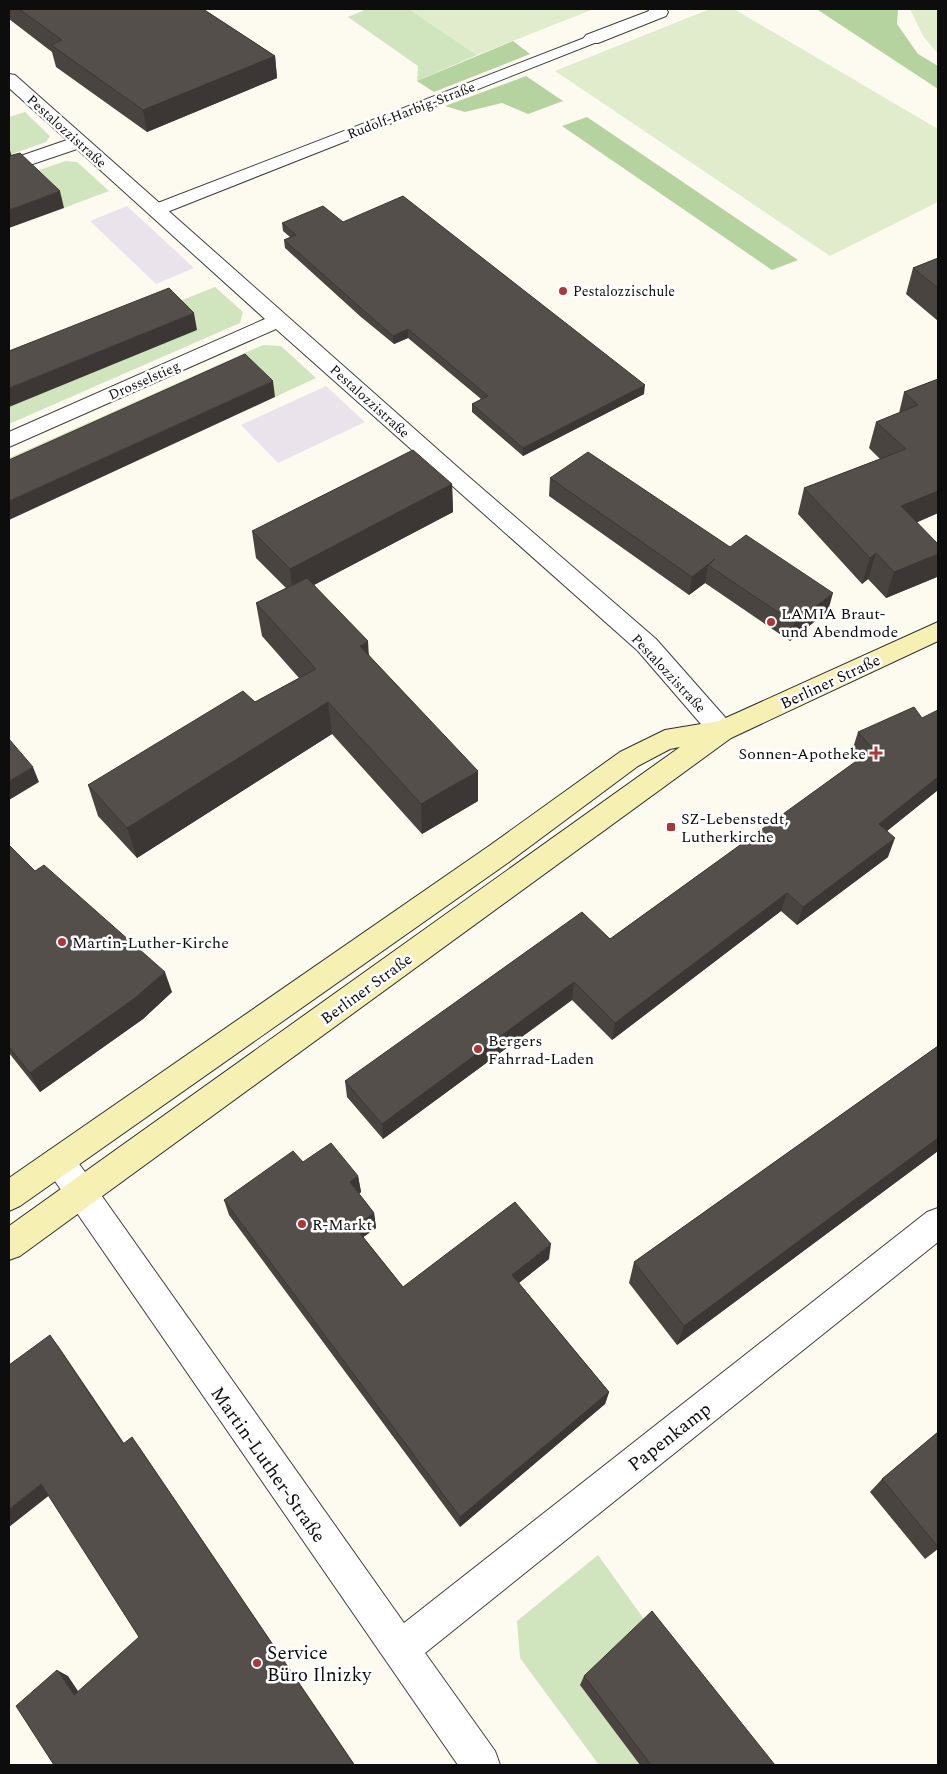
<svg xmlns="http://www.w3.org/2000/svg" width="947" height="1774" viewBox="0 0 947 1774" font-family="Spectral,serif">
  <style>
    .industrial { fill: #eae3eb }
    .green { fill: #d0e4bd }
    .forest { fill: #b5d39e }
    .pitch { fill: #e1eccd }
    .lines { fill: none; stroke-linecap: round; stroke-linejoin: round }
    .lane-casing { stroke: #404040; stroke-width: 2 }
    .street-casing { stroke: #404040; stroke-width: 2 }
    .secondary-casing { stroke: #2f2f2f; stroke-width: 2 }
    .lane { fill: #fff; fill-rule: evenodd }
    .street { fill: #fff; fill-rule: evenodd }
    .secondary { fill: #f6f0b2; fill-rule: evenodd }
    .wall { fill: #494440 }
    .shaded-wall { fill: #3c3734 }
    .building { fill: #554f4b; stroke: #3c3734 }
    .poi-dot { fill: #ae3538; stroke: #fff; stroke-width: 2 }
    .labels { text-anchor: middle; stroke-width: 5; stroke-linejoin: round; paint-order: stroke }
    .far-street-label { font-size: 14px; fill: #0d0d0d; stroke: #fff }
    .far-poi-label { font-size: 14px; fill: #0d0d0d; stroke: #fff; text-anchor: start }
    .poi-label { font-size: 16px; fill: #0d0d0d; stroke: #fff; text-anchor: start }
    .street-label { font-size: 16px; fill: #0d0d0d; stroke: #fff }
    .near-street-label { font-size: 19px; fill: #0d0d0d; stroke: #fff }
    .near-poi-label { font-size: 19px; fill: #0d0d0d; stroke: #fff; text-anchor: start }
  </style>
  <rect width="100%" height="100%" fill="#fdfbf0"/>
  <path class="industrial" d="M127 206 194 268 156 284 90 221Z
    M326 386 365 422 278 463 241 425Z"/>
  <path class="green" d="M367 9H409L477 55 417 81 418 66 348 17Z
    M25 112 50 136 46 142 9 155V117Z
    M66 161 77 162 109 191 64 208 9 180Z
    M215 287 243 312 240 323 9 424V407L172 304Z
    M263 345 281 346 316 378 275 397 247 371 9 478V458Z
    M598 1555 646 1622 640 1765H599L520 1658 517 1621Z"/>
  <path class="forest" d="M821 9H898L897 24 918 54 938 66V89L818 10Z
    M513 41 530 54 434 92 417 81Z
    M526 76 563 101 528 114 502 103 465 112 445 106Z
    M587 117 798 260 772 270 562 126Z"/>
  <path class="pitch" d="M409 9H594L477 55Z
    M710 9H734L938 129V202L830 256 555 71Z
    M910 9H938V54L923 36Z"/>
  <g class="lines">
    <g class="lane-casing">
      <path id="lane" d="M592 35 599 39 597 42 162 214H150L148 210 150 206Z"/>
    </g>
    <g class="street-casing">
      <path id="street" d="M648 9H666L668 12 666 16 598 43H586L583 39 586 35 649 11Z
        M9 74 15 75 462 471 656 639 731 724 735 731 731 738 722 741 713 738 638 651 276 329 9 447V432L265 319 77 149 9 172V160L67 140 9 88Z
        M59 1147 70 1151 404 1623 927 1212 938 1208V1242L425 1653 495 1751 500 1765H458L48 1171 44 1161 48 1151Z"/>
    </g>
    <g class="secondary-casing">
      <path id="secondary" d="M938 622V641L731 738 20 1256 9 1260V1226L680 747 670 749 638 766 509 862 20 1206 9 1211V1178L489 846 620 752 665 730 719 721Z"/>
    </g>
    <use href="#lane" class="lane"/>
    <use href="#street" class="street"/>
    <use href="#secondary" class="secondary"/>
  </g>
  <path class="wall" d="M9 9H203L275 56 277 78 147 132 56 67 52 52 9 19Z
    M343 222 644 394 523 456 472 412V404L481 399 408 338 394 344 361 317 285 248 284 240 290 237 283 231 282 223Z
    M938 258V321L906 294 913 268Z
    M938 379V513L917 522 937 577 886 598 868 579 862 584 798 514 804 488 880 459 869 448 876 422 899 413 904 392Z
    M550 478 730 547 828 611 790 641 705 583 689 595 549 496Z
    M452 484 453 512 314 585 369 655 478 801 422 834 332 734 137 858 98 816 88 785 255 702 299 678 262 636 256 603 286 588 256 558 252 531Z
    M938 710V790L887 831 888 857 797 925 781 911 612 1040 572 1000 383 1139 347 1097 345 1081 610 939 859 760 852 751 858 732 922 718Z
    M9 845 35 871 172 992 143 1019 40 1092 9 1053Z
    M938 1046V1151L677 1345 629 1283 634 1262Z
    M303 1162 358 1176 361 1192 359 1194 374 1213 376 1228 363 1237 403 1287 549 1259 519 1283 609 1392 605 1404 460 1527 229 1215 224 1200Z
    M938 1432V1549L925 1559 870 1492 882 1479Z
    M584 1676 775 1765H640L580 1685Z"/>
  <path class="shaded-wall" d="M275 56 277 78 147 132 143 110Z
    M9 147 12 157 9 159Z
    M60 191 64 208 9 228V210Z
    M194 313 197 330 9 407V388Z
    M408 329V338L394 344 393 336Z
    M273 381 275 397 9 520V501Z
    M645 385 644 394 523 456V448Z
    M452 484 453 512 293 596 290 569Z
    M938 491V513L893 533 901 506Z
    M876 553 868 579 862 584 870 558Z
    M938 554V572L937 577 886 598 894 572Z
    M715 559 708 565 705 583 689 595 692 577Z
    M833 593 828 611 790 641 794 623Z
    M368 641 370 674 360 646Z
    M328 702 332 734 137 858 127 828Z
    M33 767 39 782 9 800V781Z
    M478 771V801L422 834 421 804Z
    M938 777V790L872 843 879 824Z
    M895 838 888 857 797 925 803 907Z
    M787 893 781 911 612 1040 615 1023Z
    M165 972 172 992 143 1019 40 1092 30 1073Z
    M574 982 572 1000 383 1139 382 1124Z
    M938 1138V1151L677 1345 684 1326Z
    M358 1176 361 1192 353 1198 350 1182Z
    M374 1213 376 1228 358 1241 355 1227Z
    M551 1244 549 1259 511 1289 512 1275Z
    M50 1335 59 1347 132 1455 123 1444Z
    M609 1392 605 1404 460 1527V1517Z
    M132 1437 140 1448 355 1765H354Z
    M41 1484 51 1494 9 1527V1509Z
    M57 1670 68 1676 84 1700 74 1695Z"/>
  <path class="building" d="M19 9H203L275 56 143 110 51 45 62 40Z
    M20 153 60 191 9 210V156Z
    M403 196 645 385 523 448 472 404 488 396 408 329 393 336 361 308 284 240 296 235 282 223 323 206 343 222Z
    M938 258V288L913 268Z
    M169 288 194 313 9 388V351Z
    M245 354 273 381 9 501V460Z
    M938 379V491L901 506 938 544V554L894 572 876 553 870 558 804 488 906 449 876 422 918 405 904 392Z
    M413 450 452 484 290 569 252 531Z
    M588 452 730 547 746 535 833 593 794 623 708 565 715 559 692 577 550 478Z
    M307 578 368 641 360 646 478 771 421 804 328 702 127 828 88 785 243 691 255 702 316 669 256 603Z
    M914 707 922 718 938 710V777L879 824 895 838 803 907 787 893 615 1023 574 982 382 1124 345 1081 582 912 610 939 873 749 858 732Z
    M9 739 33 767 9 781Z
    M9 845 35 871 44 865 165 972 135 998 30 1073 9 1047Z
    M938 1046V1138L684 1326 634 1262Z
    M331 1143 358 1176 350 1182 374 1213 355 1227 403 1287 515 1202 551 1244 512 1275 609 1392 460 1517 224 1200 293 1151 303 1162Z
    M50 1335 123 1444 132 1437 354 1765H54L16 1706 57 1670 74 1695 139 1637 41 1484 9 1509V1365Z
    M938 1432V1547L882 1479Z
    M652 1611 775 1765H651L584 1676Z"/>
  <g class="poi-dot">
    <circle cx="563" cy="291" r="5"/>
    <circle cx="771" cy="622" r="5"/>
    <path d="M873.5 745.5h5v5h5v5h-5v5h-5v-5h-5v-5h5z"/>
    <rect x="666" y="822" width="10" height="10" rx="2.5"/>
    <circle cx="62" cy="942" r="5"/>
    <circle cx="478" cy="1049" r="5"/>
    <circle cx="302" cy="1224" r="5"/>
    <circle cx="257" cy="1663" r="5"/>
  </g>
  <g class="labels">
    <g class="far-street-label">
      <text transform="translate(411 110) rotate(-21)" y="5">Rudolf-Harbig-Straße</text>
      <text transform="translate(67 131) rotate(42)" y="5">Pestalozzistraße</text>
      <text transform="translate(144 380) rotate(-24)" y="5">Drosselstieg</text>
      <text transform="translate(370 401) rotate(42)" y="5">Pestalozzistraße</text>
      <text transform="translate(669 673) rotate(47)" y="5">Pestalozzistraße</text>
    </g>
    <g class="far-poi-label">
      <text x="573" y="296">Pestalozzischule</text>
    </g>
    <g class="poi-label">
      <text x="781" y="619">LAMIA Braut-<tspan x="781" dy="18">und Abendmode</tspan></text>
      <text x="866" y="759" text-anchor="end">Sonnen-Apotheke</text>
      <text x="681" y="824">SZ-Lebenstedt,<tspan x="681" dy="18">Lutherkirche</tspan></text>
      <text x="72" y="948">Martin-Luther-Kirche</text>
      <text x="488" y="1046">Bergers<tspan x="488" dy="18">Fahrrad-Laden</tspan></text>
      <text x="312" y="1230">R-Markt</text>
    </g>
    <g class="street-label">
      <text transform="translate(830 681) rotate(-25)" y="6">Berliner Straße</text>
      <text transform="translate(366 988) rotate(-36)" y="6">Berliner Straße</text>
    </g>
    <g class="near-street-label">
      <text transform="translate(669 1436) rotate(-38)" y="7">Papenkamp</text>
      <text transform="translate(269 1464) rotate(55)" y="7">Martin-Luther-Straße</text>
    </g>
    <g class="near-poi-label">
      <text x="267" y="1659">Service<tspan x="267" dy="22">Büro Ilnizky</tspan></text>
    </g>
  </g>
  <rect width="947" height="1774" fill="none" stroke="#0d0d0d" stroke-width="20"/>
</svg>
